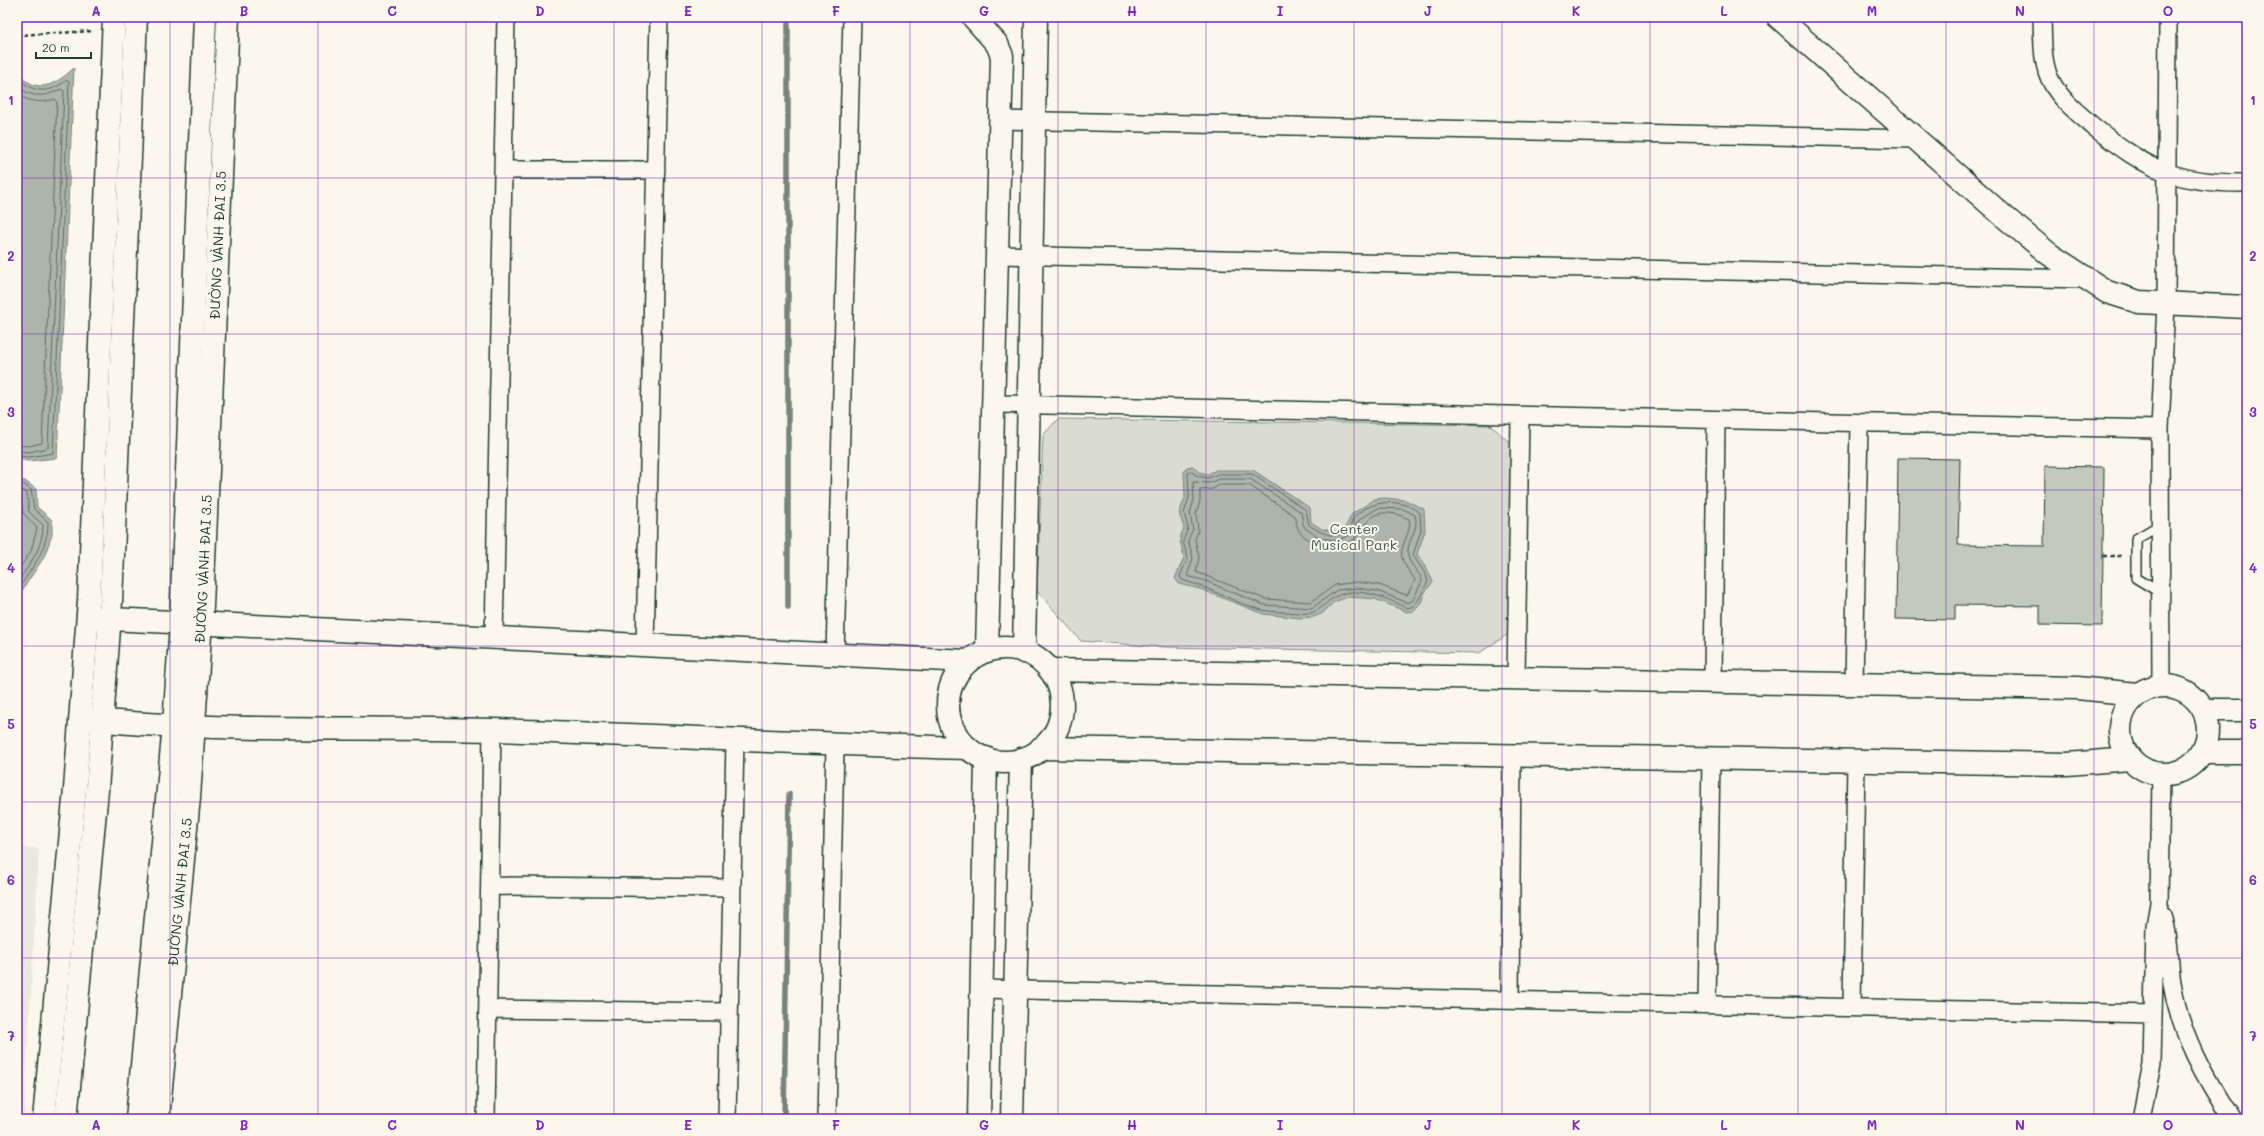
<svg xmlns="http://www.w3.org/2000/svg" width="2264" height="1136" viewBox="0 0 2264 1136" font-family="Mali,sans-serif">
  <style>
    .built { fill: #eae9de }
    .green { fill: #dbdcd1; stroke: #7d8c82 }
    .water { fill: #adb4aa; stroke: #74847b }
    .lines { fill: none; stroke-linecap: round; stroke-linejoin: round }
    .shore { stroke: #586d63; stroke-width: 1 }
    .stream { stroke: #74847b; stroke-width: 5.5 }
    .building { fill: #c4c9be; stroke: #1f3d34 }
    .lane-casing { stroke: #1f3d34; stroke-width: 12 }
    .street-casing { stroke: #1f3d34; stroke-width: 20 }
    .secondary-casing { stroke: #1f3d34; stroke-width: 25 }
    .primary-casing { stroke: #1f3d34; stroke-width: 25 }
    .path { stroke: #1f3d34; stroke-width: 2.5; stroke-dasharray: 4 3; stroke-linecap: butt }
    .lane { stroke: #fbf7ec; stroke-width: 9 }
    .street { stroke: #fbf7ec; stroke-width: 17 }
    .secondary { stroke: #fbf7ec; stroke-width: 22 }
    .primary { stroke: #fbf7ec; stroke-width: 22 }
    .grid { fill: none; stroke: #7b2cbf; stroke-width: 1; stroke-opacity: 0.55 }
    .labels { text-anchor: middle; stroke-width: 4; stroke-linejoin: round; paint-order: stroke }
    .street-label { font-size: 14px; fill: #1f3d34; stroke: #fbf7ec }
    .park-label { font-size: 14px; fill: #455d53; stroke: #fbf7ec }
    .neatline { fill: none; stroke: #7b2cbf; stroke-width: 1.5 }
    .grid-label { font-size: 13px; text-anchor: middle; font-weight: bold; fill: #7b2cbf }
  </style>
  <rect width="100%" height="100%" fill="#fbf7ec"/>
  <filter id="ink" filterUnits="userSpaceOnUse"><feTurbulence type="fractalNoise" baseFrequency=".025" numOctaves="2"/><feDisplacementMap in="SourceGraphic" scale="8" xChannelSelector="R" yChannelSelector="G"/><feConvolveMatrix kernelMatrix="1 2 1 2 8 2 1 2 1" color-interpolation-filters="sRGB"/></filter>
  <g filter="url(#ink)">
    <path class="built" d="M17 848H39L24 1119H17Z"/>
    <path class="green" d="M1058 419 1491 425 1513 446 1510 633 1479 653 1163 647 1081 641 1037 591 1043 435Z"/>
    <path class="water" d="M74 68 57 458 29 461 17 460V71C36 96 54 86 74 68Z
      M1193 466 1199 472 1208 474 1216 470H1253L1310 508 1311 522 1322 529 1337 532 1345 528 1352 514 1375 499 1383 498 1405 500 1424 509 1425 531 1417 554 1429 573 1433 582 1425 592 1420 605 1414 611 1407 612 1375 599 1348 597 1334 602 1323 613 1314 617 1300 618 1263 614 1200 589 1179 584 1175 578 1184 558C1182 545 1177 541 1184 528L1179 513 1185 498 1184 472 1187 467Z
      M17 479 25 481 36 489 37 507 52 520V535L44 557 21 592 20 618 17 622Z"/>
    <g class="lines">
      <path class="shore" d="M17 77C32 93 48 95 67 80L69 82 53 453 29 457 17 456
        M17 85C31 99 45 97 61 89L64 91 48 448 29 452 17 451
        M17 93C27 103 43 103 55 99L57 101 42 443 29 446 17 445
        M1190 471 1198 476 1208 478 1218 474H1252L1306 510 1309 525C1319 532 1338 542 1348 530 1351 526 1352 519 1355 516 1373 499 1402 498 1420 513L1421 530 1413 555 1426 575 1428 582C1421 591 1419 607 1407 608 1389 599 1359 586 1339 595 1322 602 1321 616 1299 613 1288 612 1271 612 1262 610 1234 603 1209 587 1182 580L1180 576 1188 558 1183 542 1188 528 1184 513 1189 498 1188 473Z
        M1219 479H1250L1301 512 1303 524 1306 529 1319 537 1336 541 1350 535 1359 520 1378 508 1403 509 1415 515C1420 529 1406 541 1408 555 1409 565 1420 572 1422 581L1413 600 1408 603 1377 591 1357 588 1337 590 1312 608 1264 605 1203 580 1187 576 1193 558 1188 540 1193 529 1190 514 1194 499 1193 482 1209 483Z
        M17 483 24 484 31 490 34 509 48 522C48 551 31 568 17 591
        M1220 485H1249L1295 516C1297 521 1296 526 1299 531 1311 546 1337 551 1353 540 1363 533 1364 517 1382 513 1390 512 1401 515 1409 519 1413 532 1399 544 1402 558 1404 566 1411 573 1415 580L1408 594 1406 595 1379 585 1357 582 1335 585 1311 602 1265 599 1196 572 1199 557 1195 540 1198 530 1196 514 1200 501V490L1212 489Z
        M17 488 27 493 29 512 43 525C43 547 30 565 17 582
        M17 494 21 497 23 513 37 528 31 551 17 572"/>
      <path class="stream" d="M788 17V607
        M784 1119 789 794"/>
    </g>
    <path class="building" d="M1898 458 1960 459 1958 545 2044 546 2045 466 2104 467 2102 626 2040 625V606L1955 605V620L1896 619Z"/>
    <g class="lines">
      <g class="lane-casing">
        <path id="lane" d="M2159 592 2136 578V539L2160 525"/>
      </g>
      <g class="street-casing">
        <path id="street" d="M2042 17C2043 38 2041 64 2052 83 2061 100 2080 115 2094 127 2148 170 2177 184 2247 183
          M1001 120 1915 139
          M503 170H656
          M998 255 2087 279
          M994 404 2160 429
          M494 638 506 17
          M645 645 659 17
          M835 655 852 17
          M1516 678 1520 416
          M1713 682 1716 420
          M1854 684 1859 423
          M2161 686 2160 429 2166 304 2168 17
          M490 886 732 888
          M2163 916C2170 937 2169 961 2172 983 2180 1033 2204 1077 2232 1119
          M981 989 2153 1014
          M1510 1000 1512 755
          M1707 1004 1711 758
          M1852 1007 1856 761
          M488 1009 729 1012
          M486 1119 492 730
          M727 1119 735 740
          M827 1119 835 745
          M2141 1119 2152 1064 2155 926 2159 903 2161 774"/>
      </g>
      <g class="secondary-casing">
        <g id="secondary">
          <path d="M973 17 997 44 1002 56 987 651"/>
          <path d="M1778 17 2001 214 2049 254 2107 292 2139 302 2247 307"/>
          <path d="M90 618 968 661"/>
          <circle cx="1005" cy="705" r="57"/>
          <path d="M1024 652 1036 17"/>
          <path d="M1050 670 2077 688 2137 694"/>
          <circle cx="2164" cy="730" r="44"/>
          <path d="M2204 710H2247"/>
          <path d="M84 719C219 733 357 726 493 730 651 735 810 744 968 748"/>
          <path d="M1041 748 2067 764 2130 759"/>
          <path d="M2203 752H2247"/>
          <path d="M44 1119 75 789 89 600 114 17"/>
          <path id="s1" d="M158 1119 189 797 202 606 228 17"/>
          <path d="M979 1119 986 758"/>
          <path d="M1012 1119 1021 759"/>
        </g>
      </g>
      <g class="primary-casing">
        <path id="primary" d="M66 1119 97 790 111 601 136 17
          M137 1119 174 725 181 623 205 17"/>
      </g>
      <path class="path" d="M17 35 94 31
        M2103 556H2122"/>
      <use href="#lane" class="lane"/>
      <use href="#street" class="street"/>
      <use href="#secondary" class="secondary"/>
      <use href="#primary" class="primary"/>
    </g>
  </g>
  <path class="grid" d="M170 17V1119M318 17V1119M466 17V1119M614 17V1119M762 17V1119M910 17V1119M1058 17V1119M1206 17V1119M1354 17V1119M1502 17V1119M1650 17V1119M1798 17V1119M1946 17V1119M2094 17V1119M17 178H2247M17 334H2247M17 490H2247M17 646H2247M17 802H2247M17 958H2247"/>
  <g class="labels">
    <g class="street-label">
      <text dy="5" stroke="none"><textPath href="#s1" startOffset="876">ĐƯỜNG VÀNH ĐAI 3.5</textPath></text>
      <text dy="5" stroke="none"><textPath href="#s1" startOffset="552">ĐƯỜNG VÀNH ĐAI 3.5</textPath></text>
      <text dy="5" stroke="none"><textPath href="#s1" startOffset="228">ĐƯỜNG VÀNH ĐAI 3.5</textPath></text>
    </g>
    <g class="park-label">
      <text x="1354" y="534">Center<tspan x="1354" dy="16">Musical Park</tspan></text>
    </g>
  </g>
  <rect width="2264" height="1136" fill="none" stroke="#fbf7ec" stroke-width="44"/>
  <path d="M36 52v6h55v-6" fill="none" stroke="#1f3d34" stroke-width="2"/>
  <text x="42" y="52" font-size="12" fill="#1f3d34" stroke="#fbf7ec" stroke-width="3" paint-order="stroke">20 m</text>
  <rect x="22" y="22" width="2220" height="1092" class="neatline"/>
  <g class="grid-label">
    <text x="96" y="16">A</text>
    <text x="244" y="16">B</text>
    <text x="392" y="16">C</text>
    <text x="540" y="16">D</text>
    <text x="688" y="16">E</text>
    <text x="836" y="16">F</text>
    <text x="984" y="16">G</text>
    <text x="1132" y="16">H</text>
    <text x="1280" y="16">I</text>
    <text x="1428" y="16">J</text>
    <text x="1576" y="16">K</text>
    <text x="1724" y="16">L</text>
    <text x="1872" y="16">M</text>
    <text x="2020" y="16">N</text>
    <text x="2168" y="16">O</text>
    <text x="11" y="105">1</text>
    <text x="2253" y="105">1</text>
    <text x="11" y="261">2</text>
    <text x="2253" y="261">2</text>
    <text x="11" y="417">3</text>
    <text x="2253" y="417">3</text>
    <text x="11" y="573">4</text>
    <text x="2253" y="573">4</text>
    <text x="11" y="729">5</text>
    <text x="2253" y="729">5</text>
    <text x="11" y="885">6</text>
    <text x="2253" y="885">6</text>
    <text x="11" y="1041">7</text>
    <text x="2253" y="1041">7</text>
    <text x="96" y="1130">A</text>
    <text x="244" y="1130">B</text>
    <text x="392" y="1130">C</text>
    <text x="540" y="1130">D</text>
    <text x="688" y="1130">E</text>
    <text x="836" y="1130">F</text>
    <text x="984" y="1130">G</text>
    <text x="1132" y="1130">H</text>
    <text x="1280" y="1130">I</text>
    <text x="1428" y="1130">J</text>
    <text x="1576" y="1130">K</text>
    <text x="1724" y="1130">L</text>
    <text x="1872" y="1130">M</text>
    <text x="2020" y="1130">N</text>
    <text x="2168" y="1130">O</text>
  </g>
</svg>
